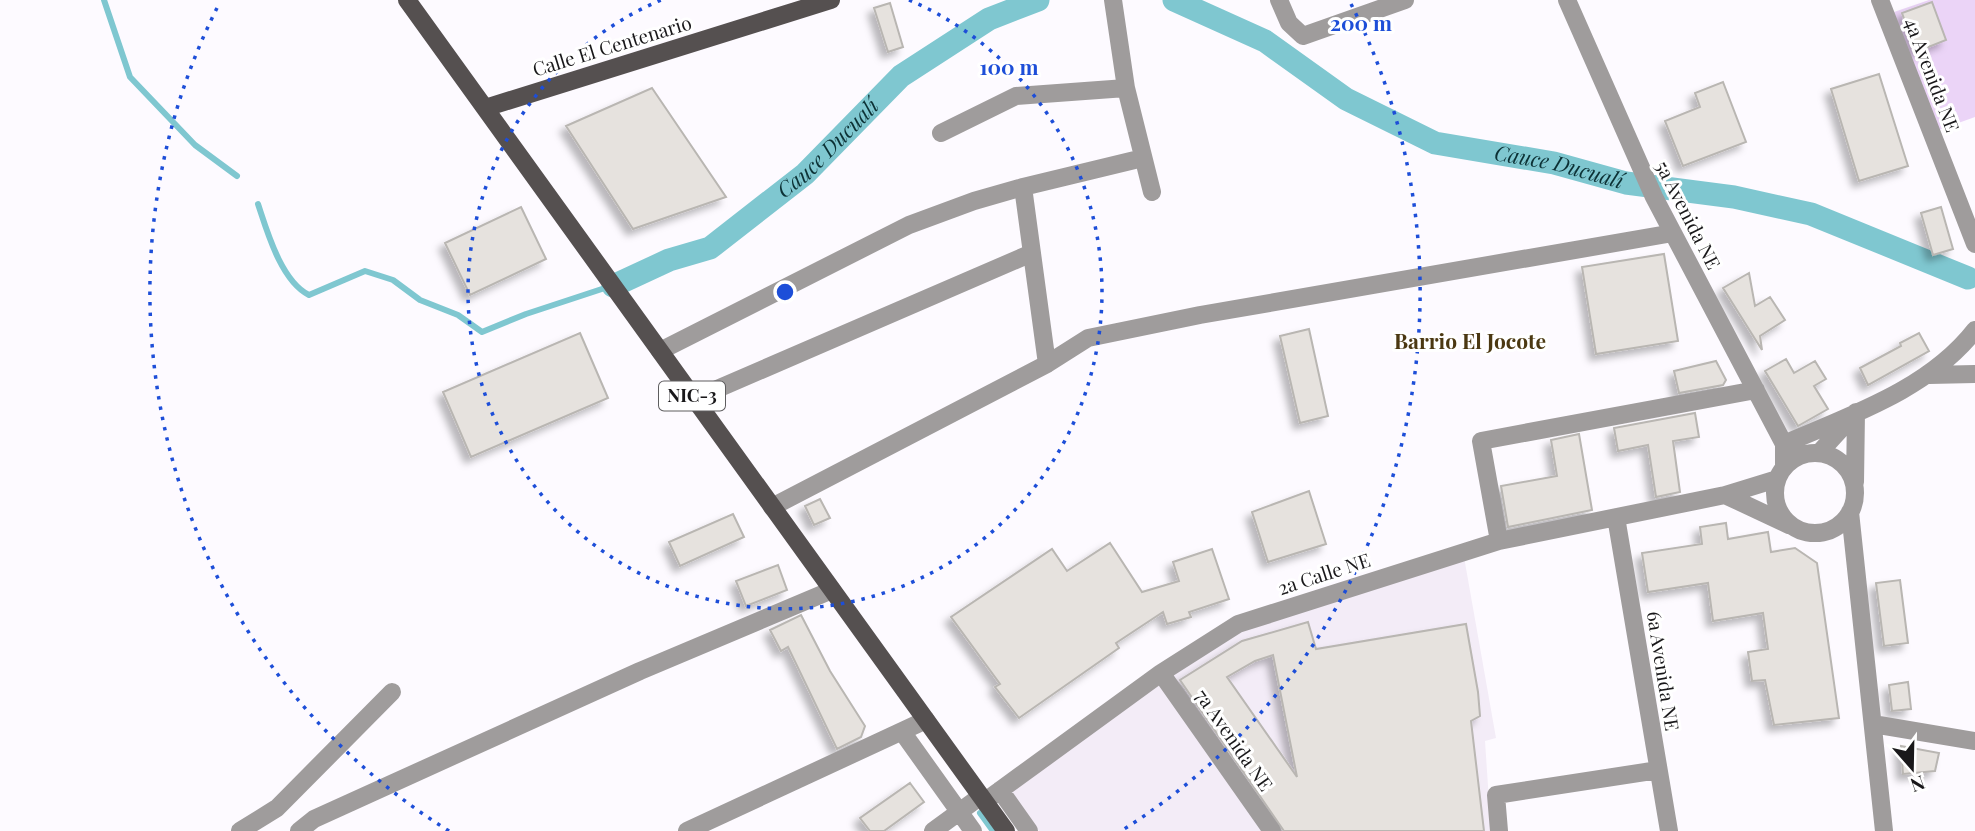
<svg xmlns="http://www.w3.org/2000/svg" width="1975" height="831" viewBox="0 0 1975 831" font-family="'Playfair Display',serif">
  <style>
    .built { fill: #f3ecf7 }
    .green { fill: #ebd4f7 }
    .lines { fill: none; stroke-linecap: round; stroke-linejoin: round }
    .stream { stroke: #7fc7d0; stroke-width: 6 }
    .canal { stroke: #7fc7d0; stroke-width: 23 }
    .building { fill: #e6e2de; stroke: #b9b6b2; stroke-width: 2; fill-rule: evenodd; filter: url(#shadow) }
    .minor { stroke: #9f9c9c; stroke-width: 18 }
    .major { stroke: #555050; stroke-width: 18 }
    .ring { fill: none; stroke: #1d4ed8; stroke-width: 3.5; stroke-dasharray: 3.5 7 }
    .labels { text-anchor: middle; stroke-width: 6; stroke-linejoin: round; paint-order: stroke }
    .shield { fill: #fff; stroke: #5e5d5f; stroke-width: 2 }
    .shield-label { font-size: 18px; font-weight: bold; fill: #19181a }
    .street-label { font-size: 19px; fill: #19181a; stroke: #fff }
    .water-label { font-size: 21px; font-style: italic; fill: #0c3135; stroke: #fff }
    .neighbourhood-label { font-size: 21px; font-weight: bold; fill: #4b3812; stroke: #fff }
    .centre { fill: #1d4ed8; stroke: #fff; stroke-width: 3.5 }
    .ring-label { font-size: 21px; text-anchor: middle; font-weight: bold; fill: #1d4ed8; stroke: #fff; stroke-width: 6; stroke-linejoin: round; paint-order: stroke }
  </style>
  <defs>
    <filter id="shadow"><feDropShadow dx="-6" dy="6" stdDeviation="3.5" flood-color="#0004"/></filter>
  </defs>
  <rect width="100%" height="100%" fill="#fdfaff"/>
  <path class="built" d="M1464 557 1496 738 1485 741 1491 831H1039L1007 787 1240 627Z"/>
  <path class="green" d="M1929 0H1975V117L1936 131 1894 12Z"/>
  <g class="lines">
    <path class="stream" d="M104 0 130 77 195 145 237 176
      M258 204C267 231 281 281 309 295L365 271 393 280 420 300 458 315 482 332 526 314 611 286
      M980 813 993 831"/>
    <g class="canal">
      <path id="s1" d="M1174 0 1265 41 1346 99 1435 143 1554 163 1626 183 1734 197 1811 214 1968 278"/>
      <path id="s2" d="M613 286 669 260 710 248 805 174 901 76 989 19 1038 0"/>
    </g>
  </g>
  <path class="building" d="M1932 2 1946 40 1916 52 1902 13Z
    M890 3 903 47 888 52 874 8Z
    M1879 74 1908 166 1859 181 1831 89Z
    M1723 82 1746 142 1683 166 1665 121 1700 107 1695 93Z
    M652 88 726 197 633 229 566 126Z
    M521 207 546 259 470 295 445 243Z
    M1941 207 1953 249 1933 255 1921 213Z
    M1664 254 1678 341 1596 354 1582 267Z
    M1749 273 1755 306 1770 297 1785 320 1760 336 1762 350 1723 288Z
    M1309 329 1328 416 1300 423 1280 336Z
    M580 333 608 398 471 457 443 392Z
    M1919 333 1929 351 1868 385 1860 368 1901 346 1900 343Z
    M1786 359 1794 373 1815 361 1826 379 1814 386 1828 409 1798 426 1765 371Z
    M1716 361 1726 380 1723 385 1679 393 1674 371Z
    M1695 413 1699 437 1673 441 1680 492 1656 497 1648 445 1618 451 1614 428Z
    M1579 434 1592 510 1508 527 1501 486 1557 476 1551 440Z
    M1309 491 1326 544 1268 562 1252 512Z
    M820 499 830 518 814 525 805 506Z
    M733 514 744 537 680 566 669 542Z
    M1726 523 1728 539 1768 532 1771 552 1795 548 1817 563 1839 718 1774 725 1765 680 1752 681 1748 652 1768 649 1763 613 1713 621 1708 583 1648 592 1642 553 1702 544 1700 527Z
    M1110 543 1142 592 1179 581 1173 562 1212 549 1229 599 1189 612 1191 617 1167 624 1163 612 1116 643 1119 648 1019 718 995 687 1000 684 951 617 1052 549 1067 571Z
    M778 565 787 590 746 606 736 581Z
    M1900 580 1908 643 1884 646 1876 583Z
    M801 615 830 671 865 726 861 737 837 749 788 647 781 651 770 630Z
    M1308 622 1316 649 1466 624 1478 692 1480 716 1471 721 1484 831H1284L1180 680 1242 641ZM1273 655 1297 777 1227 677 1255 661Z
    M1908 682 1911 709 1892 711 1889 685Z
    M1901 746 1939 753 1935 771 1903 774Z
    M910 783 924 802 884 831H870L860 818Z"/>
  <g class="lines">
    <path class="minor" d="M1113 0 1126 88 1152 192
      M1279 0 1289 23 1303 36 1405 0
      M1567 0 1654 197 1784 444V468
      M1880 0 1975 244
      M941 133 1016 96 1126 88
      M660 351 909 225 974 201 1023 187
      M1047 364 1023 187 1143 158
      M1929 375 1975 374
      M694 399 1032 253
      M1784 444C1851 415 1929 389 1975 330
      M1775 493a40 40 0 1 1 80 0a40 40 0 1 1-80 0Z
      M1819 453 1850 419
      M1855 482 1856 412
      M1725 495 1789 525
      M772 507 1047 364 1088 338 1200 315 1673 233
      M1850 512 1884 831
      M1616 517 1669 831
      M1499 541 1481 441 1756 390
      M1161 673 1272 831
      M1873 724 1975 741
      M903 733 973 831
      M1000 790 1029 831
      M984 802 1161 673 1238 624 1499 541 1725 495 1777 479
      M240 831 277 808 392 692
      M299 831 314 819 640 671 832 590
      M687 831 926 720
      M933 831 981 796
      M1499 831 1496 795 1658 770"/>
    <path class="major" d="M407 0 1006 831
      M485 108 831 0"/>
  </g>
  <g class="ring">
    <path d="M909 0A317 317 0 1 1 661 0"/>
    <path d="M449 831A635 635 0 0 1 219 4M1351 4A635 635 0 0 1 1121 831"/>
  </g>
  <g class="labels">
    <rect class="shield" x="659" y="381.5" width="66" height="29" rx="5"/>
    <g class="shield-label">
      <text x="692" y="402">NIC-3</text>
    </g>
    <g class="street-label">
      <text transform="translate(612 46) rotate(-17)" y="7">Calle El Centenario</text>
      <text transform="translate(1932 75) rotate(69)" y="7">4a Avenida NE</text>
      <text transform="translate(1688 215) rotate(63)" y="7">5a Avenida NE</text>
      <text transform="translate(1324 574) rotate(-18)" y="7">2a Calle NE</text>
      <text transform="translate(1663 671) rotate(81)" y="7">6a Avenida NE</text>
      <text transform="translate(1234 740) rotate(55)" y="7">7a Avenida NE</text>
    </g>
    <g class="water-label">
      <text dy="7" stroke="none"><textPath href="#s2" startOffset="259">Cauce Ducualí</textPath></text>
      <text dy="7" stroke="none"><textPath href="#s1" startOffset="425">Cauce Ducualí</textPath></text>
    </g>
    <g class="neighbourhood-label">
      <text x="1470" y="349">Barrio El Jocote</text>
    </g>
  </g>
  <circle cx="785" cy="292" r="10" class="centre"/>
  <g class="ring-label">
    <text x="1361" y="31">200 m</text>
    <text x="1009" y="75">100 m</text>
  </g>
  <g transform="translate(1912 768) rotate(160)" stroke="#ffffff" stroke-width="5" paint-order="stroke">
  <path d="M0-5L12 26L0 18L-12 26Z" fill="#19181a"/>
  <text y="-10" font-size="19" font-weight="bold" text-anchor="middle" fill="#19181a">N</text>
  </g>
</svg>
